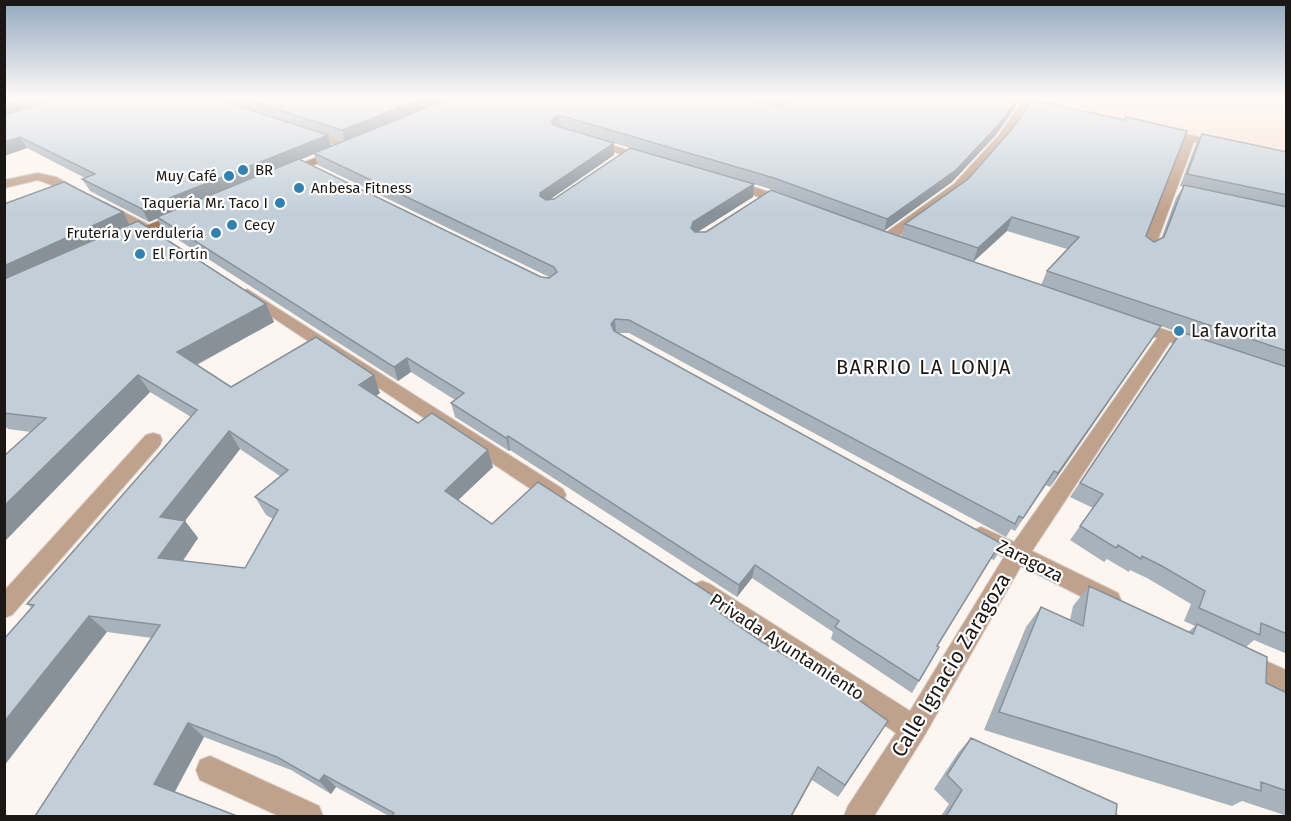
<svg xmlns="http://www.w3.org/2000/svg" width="1291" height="821" viewBox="0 0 1291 821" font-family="'Fira Sans',sans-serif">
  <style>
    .green { fill: #f7e0cf }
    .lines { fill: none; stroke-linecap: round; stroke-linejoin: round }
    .lane-casing { stroke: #d9d1cc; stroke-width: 2 }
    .street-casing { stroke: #d9d1cc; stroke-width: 2 }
    .secondary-casing { stroke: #d9d1cc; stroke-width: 2 }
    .lane { fill: #c0a18b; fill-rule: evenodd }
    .street { fill: #c0a18b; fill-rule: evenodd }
    .secondary { fill: #a47857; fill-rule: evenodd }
    .wall { fill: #a7b2bb; fill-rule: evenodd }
    .shaded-wall { fill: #889198 }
    .building { fill: #c2cfd9; stroke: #889198; stroke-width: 1.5; fill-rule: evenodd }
    .poi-dot { fill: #3182b3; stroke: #fff; stroke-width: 2 }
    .labels { text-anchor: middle; stroke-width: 4.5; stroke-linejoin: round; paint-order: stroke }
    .far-poi-label { font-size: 15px; fill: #1b1714; stroke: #fff; text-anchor: start }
    .poi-label { font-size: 18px; fill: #1b1714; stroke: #fff; text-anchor: start }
    .street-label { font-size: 18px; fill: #1b1714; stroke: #fff }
    .neighbourhood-label { font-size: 20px; letter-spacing: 1.5px; fill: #1b1714; stroke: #fff }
    .near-street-label { font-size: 21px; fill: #1b1714; stroke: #fff }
  </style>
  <rect width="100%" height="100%" fill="#fdf5ef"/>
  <path class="green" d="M1043 98H1265L1286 102V154L1040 102Z"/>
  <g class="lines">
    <g class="lane-casing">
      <path id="lane" d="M38 173 56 177 76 188 70 192 38 180 4 188V180Z"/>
    </g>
    <g class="street-casing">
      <path id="street" d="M5 98H18L46 112 37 114Z
        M778 98H790L769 112H761V108Z
        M999 98H1035L1033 101 1058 108 1053 111 1029 106 1006 140 962 190 891 242H881L879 239 881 236 954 184 998 136 1020 104Z
        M1274 98H1286V102L1275 100Z
        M306 128 353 145 355 147 349 150 345 149 302 133V129Z
        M1162 129 1223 142 1229 145 1223 148 1194 142 1154 250 1147 254 1140 250 1184 140 1158 134 1157 132Z
        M592 139 650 157 652 159 646 162 588 144V140Z
        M730 179 790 199 792 202 786 206 726 186 724 183Z
        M104 202 161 231 163 234 156 238 151 237 99 209 98 206Z
        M247 289 563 489 566 495 563 501 556 503 549 501 242 297 239 294Z
        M1135 320 1203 342 1205 346 1203 350 1197 351 1170 342 1032 551 1118 593 1121 600 1118 607 1110 610 1102 607 1021 566 923 738 874 816H844L848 806 896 733 694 598 691 591 694 584 702 581 710 584 910 711 1004 557 974 542 970 536 974 530 981 527 1014 542 1157 338 1129 328 1127 325Z
        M153 433 160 435 162 440 160 445 12 615 4 618V591L146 435Z
        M1246 652 1286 670V694L1237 672 1234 664 1237 656Z
        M210 756 319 806 323 816H279L200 780 196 770 200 760Z"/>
    </g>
    <g class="secondary-casing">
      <path id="secondary" d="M339 148 345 151 343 153 290 175H282L280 172Z
        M183 211 190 215 188 218 133 241 128 242 121 238 123 235Z"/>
    </g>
    <use href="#lane" class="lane"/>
    <use href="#street" class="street"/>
    <use href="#secondary" class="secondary"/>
  </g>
  <path class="wall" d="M22 98H775L765 103 779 107 780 98H1019L1015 108 996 135 952 182 884 231 901 237 905 224 968 179 1146 236 1154 242 1161 239 1176 198 1183 187 1180 186 1195 146 1202 134 1287 152V654L1254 640 1246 647 1266 683 1287 693V816L1242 801 1232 806 984 730 1026 627 1041 607 1070 620 1073 606 1089 586 1188 632 1195 626 1184 621 1191 604 1147 578 1130 570 1129 572 1107 559 1104 562 1070 540 1093 508 1070 497 1180 333 1161 326 1050 487 1046 485 1015 531 1011 529 1006 537 629 333H617L1004 545 994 560 991 559 937 646 939 647 912 693 831 639 833 632 752 578 737 597 510 450 509 451 455 417 451 403 455 400 411 372 398 381 163 230 157 218 149 222 90 191 82 179 85 178 27 148 4 156 24 109 38 105ZM328 136 344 141 331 146ZM595 137 630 148 554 199 549 200 614 155V143ZM314 154 318 165 549 277H541L300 160ZM754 184 773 190 859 222 697 232 753 197ZM1007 231 1067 249 1047 271 1041 285 973 262Z
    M4 204 123 212 130 224 266 304 274 322 197 365 231 387 380 393 376 396 418 423 493 467 458 500 492 524 723 602 721 614 762 642 888 721 838 797 812 780 792 816H389L336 787 331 794 291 770 204 737 175 792 35 816 152 638 107 632 32 608 27 604 191 417 150 392 4 542V456L31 432 8 429 4 425ZM240 449 280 476 255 497 266 515 273 519 245 568 183 561 198 538 185 521Z
    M971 738 1116 815 1119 816H941L949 804 934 789 958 753Z"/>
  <path class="shaded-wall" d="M37 98H70L42 107Z
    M424 98H455L345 141 342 130Z
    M763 98H775L763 105Z
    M1019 98 1015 108 996 135 952 182 884 231 887 219Z
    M19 100 26 111 4 118V105Z
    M559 115 560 127 552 131 551 120Z
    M328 135 331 147 149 222 142 209Z
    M20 137 27 148 4 156V142Z
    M614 143V155L542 205 540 193Z
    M754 184 753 197 693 235 691 228 693 222Z
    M123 212 132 229 4 289V266Z
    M1012 217 1007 231 973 262 978 248Z
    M266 304 274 322 188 369 177 352Z
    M615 319 616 333 612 338 611 324Z
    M1161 326 1152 339 1050 487 1058 473Z
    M407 358 411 372 398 381 394 367Z
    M138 375 150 392 4 542V506Z
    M374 375 380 393 366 403 359 385Z
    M229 431 240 449 174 535 160 517Z
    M508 436 510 450 509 451 506 438Z
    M488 450 493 467 450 508 445 491Z
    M185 521 198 538 173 575 158 558Z
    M755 565 752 578 737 597 739 585Z
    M723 602 720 619 716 610Z
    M89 616 107 632 4 766V722Z
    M888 721 879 735 838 797 845 785Z
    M188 723 204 737 172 796 154 784Z
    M818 767 792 816H791Z
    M324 775 336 787 331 794 319 781Z"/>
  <path class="building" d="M4 98H14L19 100 4 105Z
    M59 98H213L328 135 142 209 82 179 95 174 20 137 4 142V115Z
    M242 98H424L342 130Z
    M451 98H743L779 107 787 102 780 98H1019L1000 123 956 170 887 219 774 178 559 115 551 120 553 125 614 143 540 193V196L546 200 554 199 630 148 754 184 693 222 691 228 695 232H706L771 190 884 231 1161 326 1058 473 1054 471 1023 518 1019 516 1015 524 629 320 615 319 611 324 614 331 1004 545 1002 547 999 545 937 646 939 647 919 681 835 627 839 621 755 565 739 585 508 436 506 438 451 403 464 393 407 358 394 367 157 217 299 159 541 277 549 278 557 272 554 267 314 153Z
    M1033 100 1125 120 1126 117 1187 131 1146 236 1154 242 1164 237 1184 185 1287 207V351L1047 271 1079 237 1012 217 978 248 905 224 968 179 1012 129Z
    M1202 134 1287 152V195L1187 174Z
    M64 182 123 212 4 266V204Z
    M138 221 266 304 177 352 231 387 316 337 374 375 359 385 418 423 432 413 488 450 445 491 492 524 538 482 723 602 716 610 762 642 852 695 888 721 845 785 818 767 791 816H392L394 813 324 775 319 781 277 757 188 723 154 784 237 816H35L160 625 89 616 4 722V639L34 605 27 604 197 410 138 375 4 506V456L46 418 4 413V279ZM229 431 288 470 255 497 278 510 245 568 158 558 185 521 160 517Z
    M1181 332 1287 367V634L1261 623 1260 635 1199 608 1205 591 1160 565 1142 556 1141 559 1118 545 1116 548 1080 526 1103 494 1080 483Z
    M1089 586 1193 634 1197 624 1267 657 1266 683 1287 693V791L1261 782V791L999 712 1041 607 1083 626Z
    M971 738 1117 804 1116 815 1119 816H946L962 790 947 775Z"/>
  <linearGradient id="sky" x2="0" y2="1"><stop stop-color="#93a8bf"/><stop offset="0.46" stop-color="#fefaf8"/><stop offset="1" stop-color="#fefaf8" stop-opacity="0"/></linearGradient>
  <rect width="1291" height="213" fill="url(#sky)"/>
  <g class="poi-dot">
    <circle cx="243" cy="170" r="6"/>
    <circle cx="229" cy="176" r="6"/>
    <circle cx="299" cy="188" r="6"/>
    <circle cx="280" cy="203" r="6"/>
    <circle cx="232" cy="225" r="6"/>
    <circle cx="216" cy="233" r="6"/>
    <circle cx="140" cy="254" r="6"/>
    <circle cx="1179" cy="331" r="6"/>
  </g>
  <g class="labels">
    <g class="far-poi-label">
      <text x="255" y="175">BR</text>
      <text x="217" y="181" text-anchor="end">Muy Café</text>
      <text x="311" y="193">Anbesa Fitness</text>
      <text x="268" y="208" text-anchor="end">Taquería Mr. Taco I</text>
      <text x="244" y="230">Cecy</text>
      <text x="204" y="238" text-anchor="end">Frutería y verdulería</text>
      <text x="152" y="259">El Fortín</text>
    </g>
    <g class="poi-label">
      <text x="1191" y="337">La favorita</text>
    </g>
    <g class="street-label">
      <text transform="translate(1030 561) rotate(27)" y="6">Zaragoza</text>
      <text transform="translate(787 647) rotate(33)" y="6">Privada Ayuntamiento</text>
    </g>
    <g class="neighbourhood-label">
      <text x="924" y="374">BARRIO LA LONJA</text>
    </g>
    <g class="near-street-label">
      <text transform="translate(951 665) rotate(-59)" y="7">Calle Ignacio Zaragoza</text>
    </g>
  </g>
  <rect width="1291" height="821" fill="none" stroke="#1b1714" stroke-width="12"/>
</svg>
